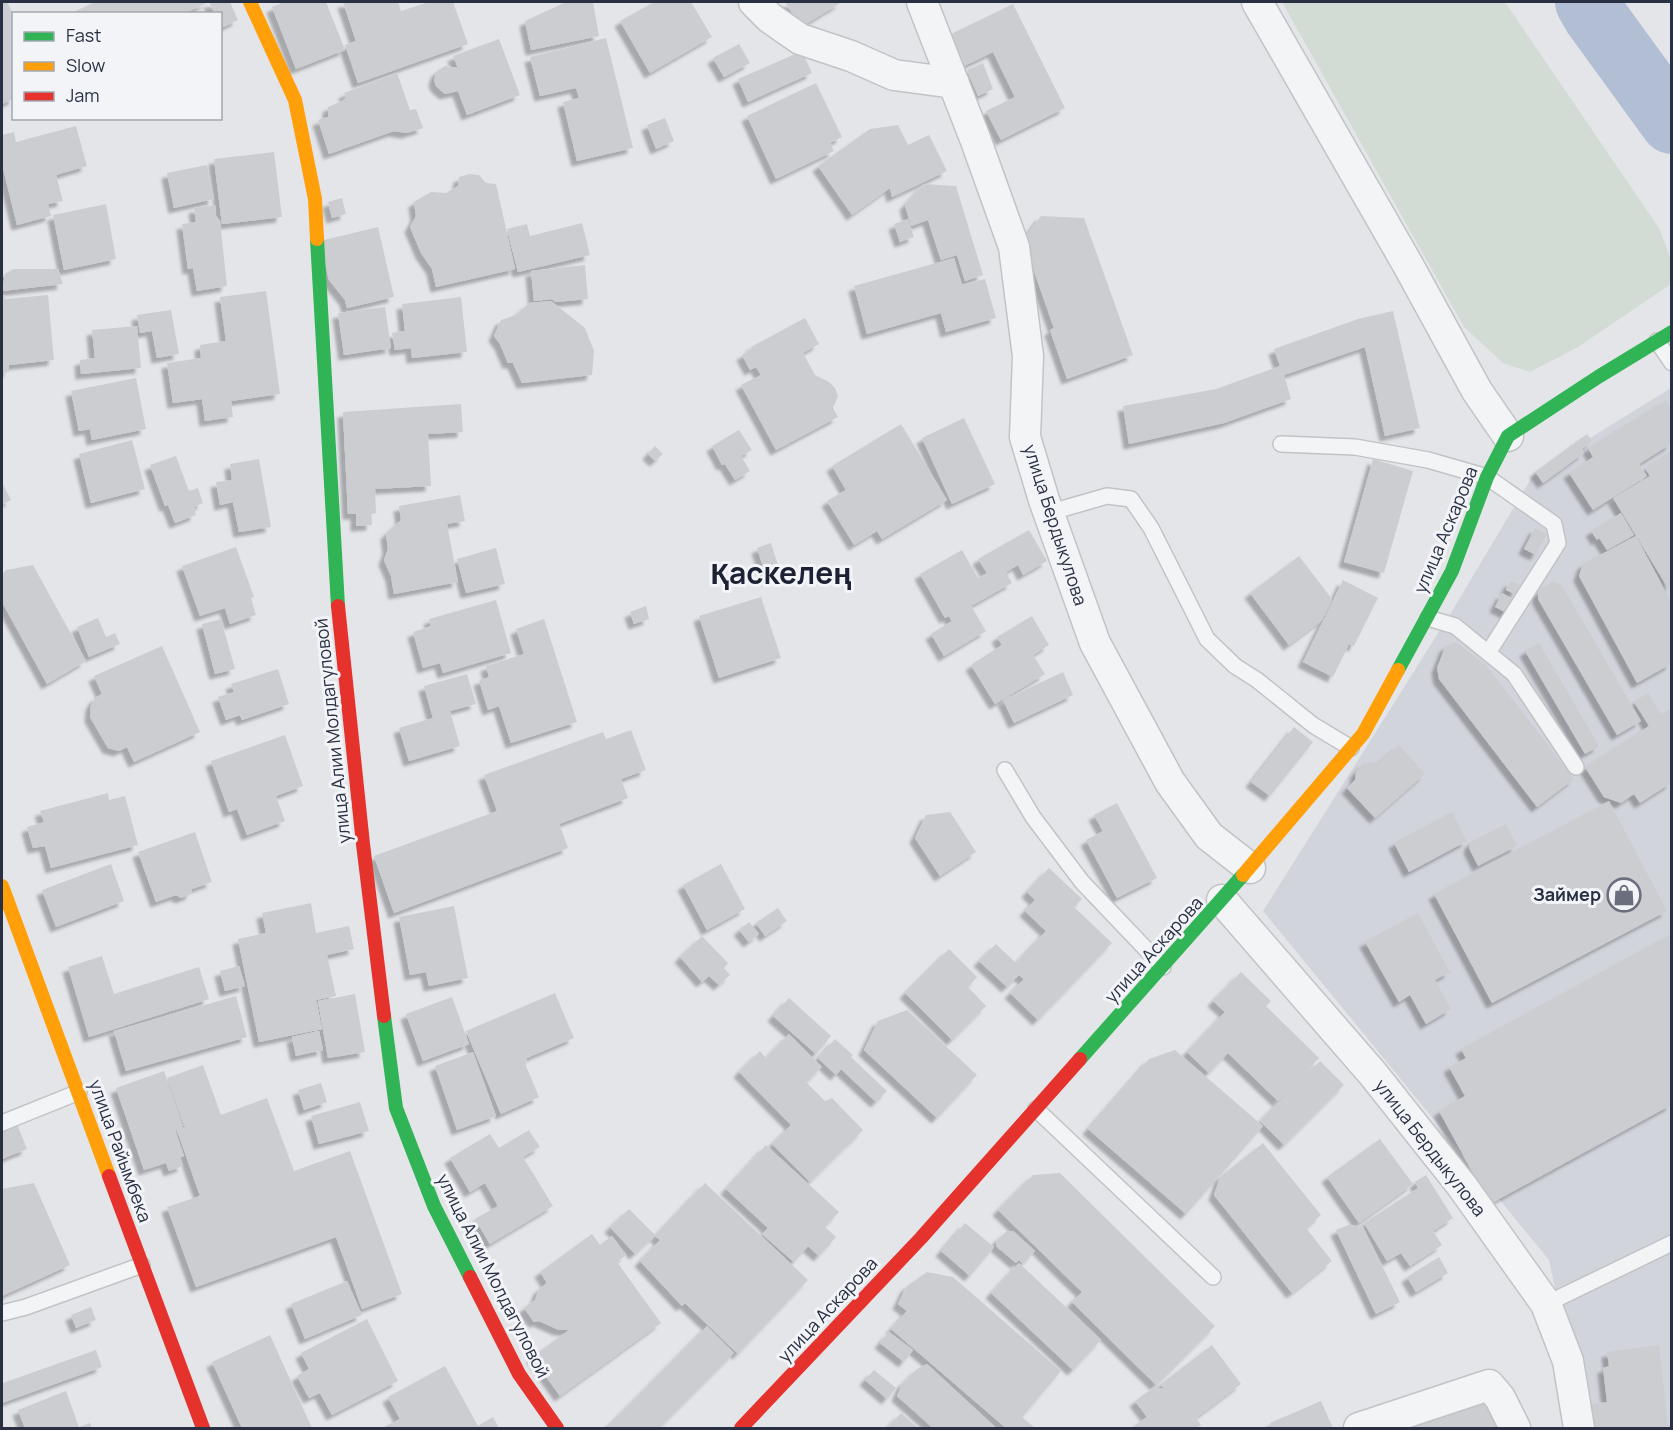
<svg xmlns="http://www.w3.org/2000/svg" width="1673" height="1430" viewBox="0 0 1673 1430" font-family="Manrope,sans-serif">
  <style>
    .built { fill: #d2d4dc }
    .green { fill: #d3dcd4 }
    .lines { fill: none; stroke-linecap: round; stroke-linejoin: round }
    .river { stroke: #b2bed4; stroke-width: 64 }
    .building { fill: #cccdd1; filter: url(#shadow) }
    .lane-casing { stroke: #c2c3c7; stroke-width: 18 }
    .street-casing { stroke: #c2c3c7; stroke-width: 33 }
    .lane { stroke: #f3f4f6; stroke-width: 15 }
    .street { stroke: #f3f4f6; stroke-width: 30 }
    .fast { stroke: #30b455; stroke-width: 14 }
    .slow { stroke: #ff9f0a; stroke-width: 14 }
    .jam { stroke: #e5322d; stroke-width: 14 }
    .labels { text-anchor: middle; stroke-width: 6; stroke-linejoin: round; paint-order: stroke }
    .street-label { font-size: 18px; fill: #2a3043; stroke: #f2f4f8 }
    .poi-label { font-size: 18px; font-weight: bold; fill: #2a3043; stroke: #f2f4f8; text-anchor: end }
    .town-label { font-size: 30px; font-weight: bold; fill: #1c2134; stroke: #f2f4f8 }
  </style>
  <defs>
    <filter id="shadow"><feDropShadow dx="-5.5" dy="5.5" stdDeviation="1.5" flood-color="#0004"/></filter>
  </defs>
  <rect width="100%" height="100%" fill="#e4e5e9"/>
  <path class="built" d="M1671 388V1428H1584L1549 1260 1263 911 1452 611 1535 472Z"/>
  <path class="green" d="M1282 2H1505L1659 228 1671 260V284L1578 347 1530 372 1503 363 1464 327Z"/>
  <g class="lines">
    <path class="river" d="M1587 2 1595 16 1672 122"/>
  </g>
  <path class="building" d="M2 2H7L14 16V99L2 104Z
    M95 2H209L183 14H69Z
    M209 2H230L238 20 221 28 220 14H215Z
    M279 2H326L345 50 296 69 272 7 280 4Z
    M343 2H398L401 11 429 2H453L468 44 358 83 345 45 356 41Z
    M566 2H593L599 36 531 50 525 21Z
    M654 2H691L712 37 650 73 620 21Z
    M785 2H842L801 27Z
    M1013 4 1065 108 1001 140 986 111 1015 97 993 52 964 66 949 35Z
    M606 38 633 148 577 161 563 102 579 98 576 88 540 96 530 57Z
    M499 39 520 95 467 115 458 91 445 94 436 86 434 80 437 71 445 66 458 68 453 56Z
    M739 44 750 63 724 77 713 58Z
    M802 51 812 73 748 102 738 79Z
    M983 63 993 89 978 96 967 70Z
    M397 73 410 110 416 109 423 128 407 133 394 131 329 154 318 120 328 117V107L342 101 346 98 344 93Z
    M816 83 842 137 830 143 834 151 776 179 747 116Z
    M665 118 674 141 656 149 647 125Z
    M898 125 908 145 929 135 947 171 892 197 890 188 852 215 818 166 870 129Z
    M76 126 87 166 56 175 63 201 48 204 51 216 17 225 2 164V135L14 132 16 142Z
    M274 152 282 217 222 224 214 159Z
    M207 165 214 199 174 208 167 173Z
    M470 174 479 175 486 183 496 184 515 269 436 287 432 269 421 253 410 227 416 216 414 202 431 192 446 193 458 186 459 177Z
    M924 184 956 186 983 275 965 281 957 255 941 260 928 220 911 226 905 205Z
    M342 198 346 214 332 218 328 202Z
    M106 204 116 259 64 270 53 215Z
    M215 205 216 216 220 221 227 286 197 291 193 268 188 269 182 224 196 222 194 208Z
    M1041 216 1084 218 1133 355 1067 379 1050 330 1054 328 1023 240Z
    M908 219 914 237 900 242 894 224Z
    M582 223 590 255 518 272 507 229 527 224 530 236Z
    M378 227 394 297 347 308 345 300 329 280 320 241Z
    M954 258 962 285 985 279 996 318 946 332 941 313 867 334 854 286Z
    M585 265 588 299 556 302 552 299 534 301 531 271Z
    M13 269H58L63 284 2 291 5 274Z
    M266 291 280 394 231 401 233 417 205 421 202 399 173 403 167 363 201 358 200 345 226 341 220 297Z
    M2 295H4L5 299 48 295 54 360 9 365V372L2 373Z
    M461 297 467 352 412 358 411 348 395 350 392 333 405 331 402 304Z
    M551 301 585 328 594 351 592 375 522 383 513 363H508L500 344 494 336 501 320 516 315 529 303Z
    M385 307 391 348 344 355 338 313Z
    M171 310 179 354 157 358 152 331 140 333 137 315Z
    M1393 311 1420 428 1385 436 1365 347 1284 375 1291 399 1224 423 1129 444 1123 406 1216 389 1280 366 1274 349 1358 319Z
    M805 318 819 344 803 353 815 375 829 382 835 388 838 396 833 408 838 417 776 450 741 385 761 375 756 367 750 370 742 355 752 349 751 347Z
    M137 326 141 368 81 374 80 360 95 358 92 330Z
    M136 378 146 429 92 440 90 429 79 431 71 391Z
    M1666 400 1671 410V444L1639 464 1647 476 1593 510 1569 473 1593 457 1588 448Z
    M461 404 463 432 428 434 431 486 375 489 376 513 371 514 372 525 356 526V514H348L343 412Z
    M964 418 995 484 952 504 922 438Z
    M901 424 947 500 882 539 877 531 854 545 827 501 846 490 832 466Z
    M739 430 752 450 741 456 750 471 735 480 725 464 722 465 712 446Z
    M1587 434 1592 441 1582 449 1584 453 1543 483 1535 472Z
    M132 440 145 489 91 503 79 454Z
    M655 446 663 454 655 461 648 454Z
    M1671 451V593L1613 498 1650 476 1645 468Z
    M176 456 189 491 198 488 203 503 194 507 196 515 175 523 168 505 165 506 150 465Z
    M259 459 271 527 239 532 233 502 220 505 216 482 232 480 230 464Z
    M1373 459 1413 471 1384 573 1344 562Z
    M2 482 11 500 2 505Z
    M460 495 465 521 447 524 458 582 394 594 391 576 384 560 388 549 386 534 401 520 399 506Z
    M1621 513 1634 535 1607 550 1599 538 1597 540 1591 531Z
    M1535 528 1547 534 1536 555 1524 549Z
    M1029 530 1047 561 1023 575 1018 565 1006 572 1012 583 971 606 986 631 944 656 931 634 952 621 949 616 945 618 920 574 962 550 978 578 987 573 978 559Z
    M1636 536 1671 602V664L1637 683 1579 576 1583 564Z
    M771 543 781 575 767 579 757 548Z
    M236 547 254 597 251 598 256 615 230 624 225 608 200 616 182 566Z
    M496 548 505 584 466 593 457 559Z
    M1299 556 1332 599 1322 620 1289 645 1250 593Z
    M33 565 86 661 47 684 2 602V575L6 570Z
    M1343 580 1378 598 1354 646 1349 644 1333 677 1303 662Z
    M1510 581 1519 585 1515 594 1506 590Z
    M1552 582 1561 584 1641 721 1617 735 1538 599V592Z
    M1502 593 1517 601 1509 614 1495 607Z
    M761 597 781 658 719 678 699 616Z
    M496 600 511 653 443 673 440 663 423 668 413 632 431 626 429 619Z
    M646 606 649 619 634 624 630 612Z
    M1032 616 1049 645 1033 655 1045 674 995 704 971 665 1002 645 997 637Z
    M98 618 106 637 115 633 120 644 89 657 77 627Z
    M221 619 235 669 215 674 202 624Z
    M544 619 577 722 511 743 499 706 488 710 479 680 489 677 486 666 524 654 516 629Z
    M1456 642 1486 665 1574 779 1537 807 1439 679 1437 668 1445 647 1449 644Z
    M1539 643 1599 746 1585 754 1525 651Z
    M162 646 200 732 134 762 127 747 119 751 108 748 90 717 91 705 95 698 102 694 94 676Z
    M278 669 289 704 242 720 240 715 226 720 218 697 234 692 231 684Z
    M1063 672 1073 695 1014 723 1003 700Z
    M467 674 476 704 450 711 460 746 409 761 399 728 433 718 424 686Z
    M1648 693 1661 714 1670 709 1671 711V783L1640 803 1634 794 1621 803 1604 797 1585 767 1649 726 1634 702Z
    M1294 727 1313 742 1270 796 1251 782Z
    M631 730 646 770 621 779 628 798 559 824 568 848 394 913 374 856 497 811 484 775 603 732 606 739Z
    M285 735 303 786 276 796 285 821 247 835 237 809 229 812 211 761Z
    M1399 745 1425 774 1375 818 1347 788 1355 780 1356 772 1364 763 1371 762 1377 764Z
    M108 793 109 800 125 796 138 845 51 868 45 846 33 848 27 827 44 822 40 811Z
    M1609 801 1667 911 1492 1003 1434 894Z
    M1117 803 1157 878 1117 898 1086 840 1103 831 1094 815Z
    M950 812 976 852 940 876 915 838 926 815Z
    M1452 812 1467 841 1409 872 1394 843Z
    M1506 824 1517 846 1478 866 1469 848 1471 842Z
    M195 832 212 882 192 889 191 894 181 898 176 895 156 902 138 852Z
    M111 864 124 901 56 927 42 890Z
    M721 864 745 909 707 930 683 885Z
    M1049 868 1082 899 1074 907 1112 943 1038 1020 1010 993 1024 979 1019 975 1007 987 979 961 996 944 1016 963 1046 931 1025 911 1035 900 1027 892Z
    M311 903 316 933 349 926 354 949 327 955 336 996 316 1000 322 1029 259 1042 238 939 266 933 262 913Z
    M454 906 468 978 429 986 426 972 410 975 399 917Z
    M778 908 787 921 765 936 756 923Z
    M1418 913 1450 972 1435 980 1451 1009 1426 1024 1410 995 1399 1002 1365 942Z
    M749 922 759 934 749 942 739 930Z
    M1671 934V1105L1490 1204 1439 1111 1465 1096 1449 1067 1466 1058 1461 1049Z
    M702 936 728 963 724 968 730 975 719 985 709 976 702 982 680 957Z
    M949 949 977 977 968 987 986 1006 952 1040 905 993Z
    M102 956 114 994 199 967 209 999 89 1037 68 967Z
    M239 966 245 986 225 991 220 971Z
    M1241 972 1271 1001 1266 1006 1319 1058 1278 1101 1228 1053 1209 1073 1187 1052 1225 1012 1213 1001Z
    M555 993 574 1038 527 1058 526 1066 539 1097 501 1114 466 1031Z
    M355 994 365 1052 328 1058 318 1001Z
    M236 996 247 1037 126 1071 114 1031Z
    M452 997 469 1044 423 1061 406 1014Z
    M789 998 831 1036 816 1054 773 1016Z
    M907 1010 977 1075 937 1118 864 1050 878 1021Z
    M319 1031 323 1050 296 1056 292 1037Z
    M789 1034 822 1067 806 1082 825 1101 832 1098 863 1130 810 1182 772 1144 791 1125 739 1072 760 1051 766 1058Z
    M835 1039 853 1055 851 1057 887 1091 876 1102 841 1069 836 1075 818 1058Z
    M1175 1050 1263 1126 1186 1214 1088 1129 1149 1059Z
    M473 1052 496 1116 457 1130 435 1066Z
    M1320 1061 1344 1085 1284 1145 1260 1121Z
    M203 1065 221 1115 267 1098 294 1171 350 1151 402 1294 362 1309 336 1237 196 1287 167 1207 200 1196 177 1130 187 1126H184L167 1078Z
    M164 1071 183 1127 175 1130 184 1156 180 1157 183 1166 169 1171 166 1163 144 1170 116 1088Z
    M321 1083 327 1102 304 1110 298 1090Z
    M360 1102 369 1131 319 1144 311 1116Z
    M17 1124 27 1149 2 1159V1130Z
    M529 1130 540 1147 523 1157 553 1206 490 1244 475 1219 498 1206 485 1183 470 1192 450 1158 490 1134 499 1148Z
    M1380 1139 1413 1184 1359 1223 1327 1177Z
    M1263 1143 1321 1215 1306 1228 1332 1261 1292 1293 1214 1195 1220 1177Z
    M766 1145 839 1212 825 1227 836 1237 819 1256 808 1246 794 1262 762 1234 768 1228 726 1189Z
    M1060 1173 1215 1326 1156 1385 1072 1302 1082 1292 998 1210 1033 1175Z
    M1426 1175 1453 1218 1433 1231 1442 1245 1410 1266 1401 1253 1387 1261 1364 1223 1418 1188 1415 1182Z
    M34 1183 70 1265 2 1296V1189Z
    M705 1183 808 1280 738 1354 685 1303 682 1306 640 1261 660 1240 655 1236Z
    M629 1209 655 1235 635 1254 610 1227Z
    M965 1223 994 1247 970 1276 941 1251Z
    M1348 1225 1363 1227 1400 1302 1376 1314 1336 1230Z
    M1007 1231H1013L1035 1251 1023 1264 1019 1260 1016 1263 996 1246V1241Z
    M592 1234 600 1245 612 1236 626 1255 617 1262 661 1323 560 1396 532 1357 569 1330H559L539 1321 534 1322 524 1308 535 1300 539 1289 547 1283 540 1272Z
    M1439 1257 1448 1273 1416 1292 1407 1277Z
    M1019 1263 1101 1340 1073 1370 991 1293Z
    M927 1272 953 1277 1061 1371 1022 1417 1035 1428H1006L891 1329 907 1311 898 1304 906 1287Z
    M347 1281 362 1315 305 1339 291 1304Z
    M91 1307 96 1320 76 1328 71 1315Z
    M367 1319 398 1381 332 1415 320 1393 309 1398 297 1376 309 1369 301 1353Z
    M707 1326 734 1353 659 1428H606Z
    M889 1332 913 1350 904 1362 880 1343Z
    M270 1335 312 1428H242L212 1362Z
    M1212 1345 1241 1384 1196 1418 1201 1425 1196 1428H1131L1147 1417 1135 1401 1153 1388 1164 1389 1161 1384Z
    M1659 1345 1668 1425 1671 1424V1428H1587L1584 1405 1607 1402 1603 1368 1609 1366 1607 1352Z
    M96 1350 102 1367 2 1403V1379L3 1383Z
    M927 1364 996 1428H933L897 1396 902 1384 917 1369Z
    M445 1366 478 1426 493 1417 499 1428H382L400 1419 388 1397Z
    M874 1370 896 1388 887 1399 865 1380Z
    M66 1391 79 1427 90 1423 92 1428H25L18 1410Z
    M1483 1392 1497 1428H1408L1422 1423 1423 1415Z
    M1321 1401 1333 1428H1272L1270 1423Z
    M901 1413 918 1428H887Z"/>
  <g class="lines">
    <g class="lane-casing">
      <path id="lane" d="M1657 341 1672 363
        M1281 444 1355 447 1428 460 1487 477 1554 524 1558 543 1488 653
        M1048 513 1107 496 1131 499 1151 528 1207 639 1235 666 1257 680 1313 725 1351 748
        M1428 618 1455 626 1514 674 1576 767
        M1005 770 1033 817 1082 882 1163 967
        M1036 1109 1213 1277
        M2 1123 79 1092
        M1546 1304 1672 1243
        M2 1313 26 1307 142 1265"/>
    </g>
    <g class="street-casing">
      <path id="street" d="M754 2 770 18 800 39 851 56 894 75 954 83
        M922 2 976 141 1014 247 1028 356 1025 437 1044 500 1095 643 1170 782 1209 836 1250 868
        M1257 2 1408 265 1477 391 1508 436
        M1222 900 1373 1074 1462 1186 1546 1304 1568 1361 1579 1428
        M1359 1428 1489 1385 1500 1398 1515 1428"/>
    </g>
    <use href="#lane" class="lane"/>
    <use href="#street" class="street"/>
    <path class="fast" d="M317 239 338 606
      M1398 670 1452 571 1487 477 1508 436 1598 377 1672 332
      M384 1016 396 1108 434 1206 470 1277
      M1080 1059 1243 875"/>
    <path class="slow" d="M250 2 295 100 315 199 317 239
      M1243 875 1363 734 1398 670
      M2 886 109 1176"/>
    <path class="jam" d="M338 606 363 844 384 1016
      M109 1176 203 1428
      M470 1277 519 1374 557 1428
      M741 1428 921 1238 1080 1059"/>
  </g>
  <defs>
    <g id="shop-ring" transform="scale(1.725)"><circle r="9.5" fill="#f2f4f8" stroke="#6b6f7d" stroke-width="1.5"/><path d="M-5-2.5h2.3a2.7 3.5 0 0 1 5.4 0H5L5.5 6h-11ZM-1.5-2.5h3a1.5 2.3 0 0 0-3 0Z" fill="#6b6f7d"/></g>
  </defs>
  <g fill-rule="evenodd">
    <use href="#shop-ring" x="1624" y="895"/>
  </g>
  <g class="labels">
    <g class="street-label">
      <text transform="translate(1055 525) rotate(72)" y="6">улица Бердыкулова</text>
      <text transform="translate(1446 530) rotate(-67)" y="6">улица Аскарова</text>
      <text transform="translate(333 731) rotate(-96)" y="6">улица Алии Молдагуловой</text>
      <text transform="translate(1154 950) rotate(-48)" y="6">улица Аскарова</text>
      <text transform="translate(1430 1148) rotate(52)" y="6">улица Бердыкулова</text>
      <text transform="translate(120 1151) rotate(70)" y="6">улица Райымбека</text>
      <text transform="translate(493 1276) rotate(63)" y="6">улица Алии Молдагуловой</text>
      <text transform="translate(828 1310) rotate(-47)" y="6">улица Аскарова</text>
    </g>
    <g class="poi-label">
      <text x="1601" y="901">Займер</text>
    </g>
    <g class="town-label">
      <text x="781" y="584">Қаскелең</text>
    </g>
  </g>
  <rect width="1673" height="1430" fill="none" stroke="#2a3043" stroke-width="6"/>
  <rect x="12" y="12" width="210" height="108" fill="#f2f4f8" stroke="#a2a6b0" stroke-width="1.5"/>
  <rect x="24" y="32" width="30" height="9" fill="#30b455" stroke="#a2a6b0" stroke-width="1.5"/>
  <text x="66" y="42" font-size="18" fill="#2a3043">Fast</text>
  <rect x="24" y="62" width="30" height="9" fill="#ff9f0a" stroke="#a2a6b0" stroke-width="1.5"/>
  <text x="66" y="72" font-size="18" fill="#2a3043">Slow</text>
  <rect x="24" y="92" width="30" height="9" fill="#e5322d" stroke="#a2a6b0" stroke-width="1.5"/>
  <text x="66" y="102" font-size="18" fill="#2a3043">Jam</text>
</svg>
